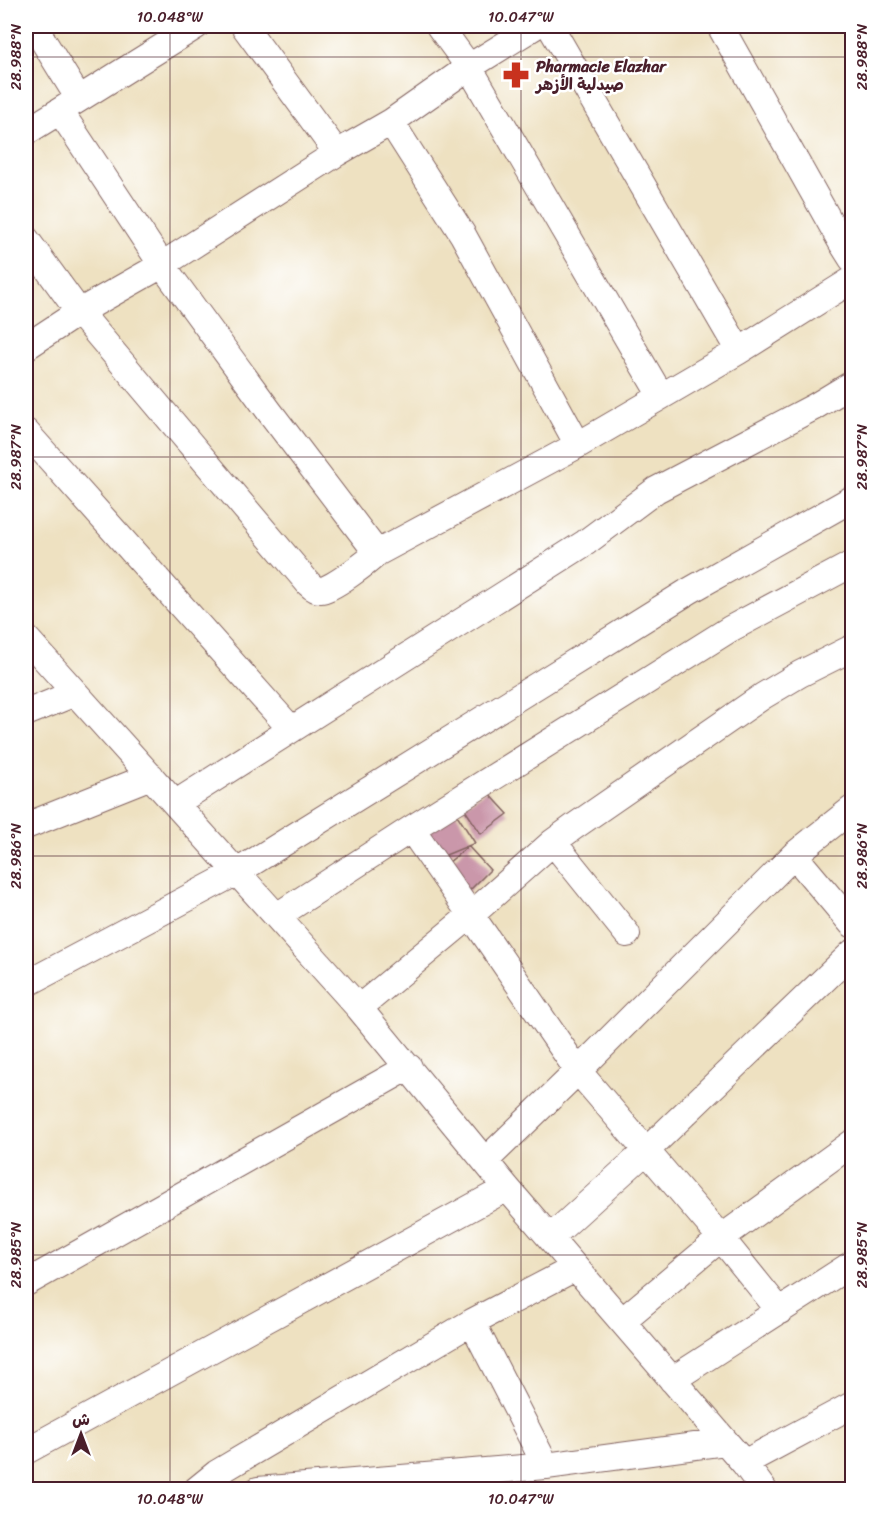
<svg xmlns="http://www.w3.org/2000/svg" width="878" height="1515" viewBox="0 0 878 1515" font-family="Sriracha,'Playpen Sans Arabic',sans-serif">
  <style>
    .building { fill: #ca97aa }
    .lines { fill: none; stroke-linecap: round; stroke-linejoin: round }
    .minor-casing { stroke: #836360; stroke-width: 28 }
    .minor { stroke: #fff; stroke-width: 26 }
    .ticks { fill: none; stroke: #4a1f2b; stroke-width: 1.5; stroke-opacity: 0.45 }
    .labels { text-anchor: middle; stroke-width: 5; stroke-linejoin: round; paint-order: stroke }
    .poi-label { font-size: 16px; font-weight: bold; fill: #4a1f2b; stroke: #fff; text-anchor: start }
    .neatline { fill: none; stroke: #4a1f2b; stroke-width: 2 }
    .ticks-label { font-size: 15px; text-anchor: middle; fill: #4a1f2b }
  </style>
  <rect width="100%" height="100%" fill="#fff"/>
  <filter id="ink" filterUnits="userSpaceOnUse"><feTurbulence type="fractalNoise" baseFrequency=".0167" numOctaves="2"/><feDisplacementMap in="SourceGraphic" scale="12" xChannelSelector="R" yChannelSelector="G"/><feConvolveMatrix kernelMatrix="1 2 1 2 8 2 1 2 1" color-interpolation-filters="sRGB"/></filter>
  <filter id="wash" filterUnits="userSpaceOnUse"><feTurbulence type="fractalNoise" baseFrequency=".008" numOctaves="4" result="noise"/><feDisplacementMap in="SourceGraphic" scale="24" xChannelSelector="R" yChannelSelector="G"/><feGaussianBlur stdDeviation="1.35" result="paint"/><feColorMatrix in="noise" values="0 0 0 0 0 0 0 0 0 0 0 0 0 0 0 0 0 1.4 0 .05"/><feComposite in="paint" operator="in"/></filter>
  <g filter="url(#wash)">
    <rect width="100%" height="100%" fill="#eee1c1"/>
    <g id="blocks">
      <path class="building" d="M486 790 508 814 481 834 463 807Z
        M454 810 475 843 441 857 423 832Z
        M468 846 490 870 466 894 446 865Z"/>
    </g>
  </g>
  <g filter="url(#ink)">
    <use href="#blocks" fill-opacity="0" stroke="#836360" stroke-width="1.5"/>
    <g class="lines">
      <g class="minor-casing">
        <path id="minor" d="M34 26 79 99
          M244 26 337 153
          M439 26 469 67 661 396
          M550 26 739 351
          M720 26 840 240 852 259
          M391 122 463 235 578 445
          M26 132 196 26
          M26 239 79 312 309 584C312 587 316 590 321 590 331 590 369 561 377 553L269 411 162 265 60 111
          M26 347 79 312 162 265 337 153 391 122 469 67 535 26
          M26 432 291 729
          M377 553 578 445 739 351 852 280
          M26 638 359 1008 507 1188 744 1463 764 1490
          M26 713 75 693
          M176 803 585 543 656 490 814 407 852 384
          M26 826 151 776
          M411 829 471 915 553 842 575 826 763 696 800 674 852 648
          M553 842 627 934
          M794 855 852 809
          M277 916 411 829 730 629 852 564
          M26 984 237 872 689 591 852 499
          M359 1008 471 915 578 1071 794 855 852 924
          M485 1161 578 1071 721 1238 780 1311
          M550 1238 646 1151 852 953
          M26 1283 409 1067
          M622 1321 721 1238 852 1143
          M472 1322 546 1466
          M672 1380 852 1264
          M26 1451 507 1188
          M744 1463 852 1405
          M196 1490 217 1473 472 1322 575 1268
          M258 1490 546 1466 725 1442"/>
      </g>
      <use href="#minor" class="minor"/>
    </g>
  </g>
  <path class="ticks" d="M170 26V1490M521 26V1490M26 57H852M26 457H852M26 856H852M26 1255H852"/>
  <defs>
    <g id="pharmacy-bare" transform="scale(2.07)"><path d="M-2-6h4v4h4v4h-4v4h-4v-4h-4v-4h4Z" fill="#c8321e" stroke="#fff" stroke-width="2.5" paint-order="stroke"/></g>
  </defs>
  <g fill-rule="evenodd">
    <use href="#pharmacy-bare" x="516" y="75"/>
  </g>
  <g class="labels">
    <g class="poi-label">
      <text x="536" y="72">Pharmacie Elazhar<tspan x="536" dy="18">صيدلية الأزهر</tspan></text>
    </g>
  </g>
  <rect width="878" height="1515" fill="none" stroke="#fff" stroke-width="66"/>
  <g transform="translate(81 1434)" stroke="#ffffff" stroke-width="4.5" paint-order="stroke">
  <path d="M0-4.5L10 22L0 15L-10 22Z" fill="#4a1f2b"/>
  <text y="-9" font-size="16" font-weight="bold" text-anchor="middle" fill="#4a1f2b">ش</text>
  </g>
  <rect x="33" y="33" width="812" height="1449" class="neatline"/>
  <g class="ticks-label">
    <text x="170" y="22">10.048°W</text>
    <text x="521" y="22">10.047°W</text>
    <text transform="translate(16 57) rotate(-90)" y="5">28.988°N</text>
    <text transform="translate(862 57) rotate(-90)" y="5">28.988°N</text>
    <text transform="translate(16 457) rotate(-90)" y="5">28.987°N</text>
    <text transform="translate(862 457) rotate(-90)" y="5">28.987°N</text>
    <text transform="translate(16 856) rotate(-90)" y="5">28.986°N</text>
    <text transform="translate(862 856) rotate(-90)" y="5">28.986°N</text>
    <text transform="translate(16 1255) rotate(-90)" y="5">28.985°N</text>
    <text transform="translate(862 1255) rotate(-90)" y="5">28.985°N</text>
    <text x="170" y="1504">10.048°W</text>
    <text x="521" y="1504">10.047°W</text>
  </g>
</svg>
